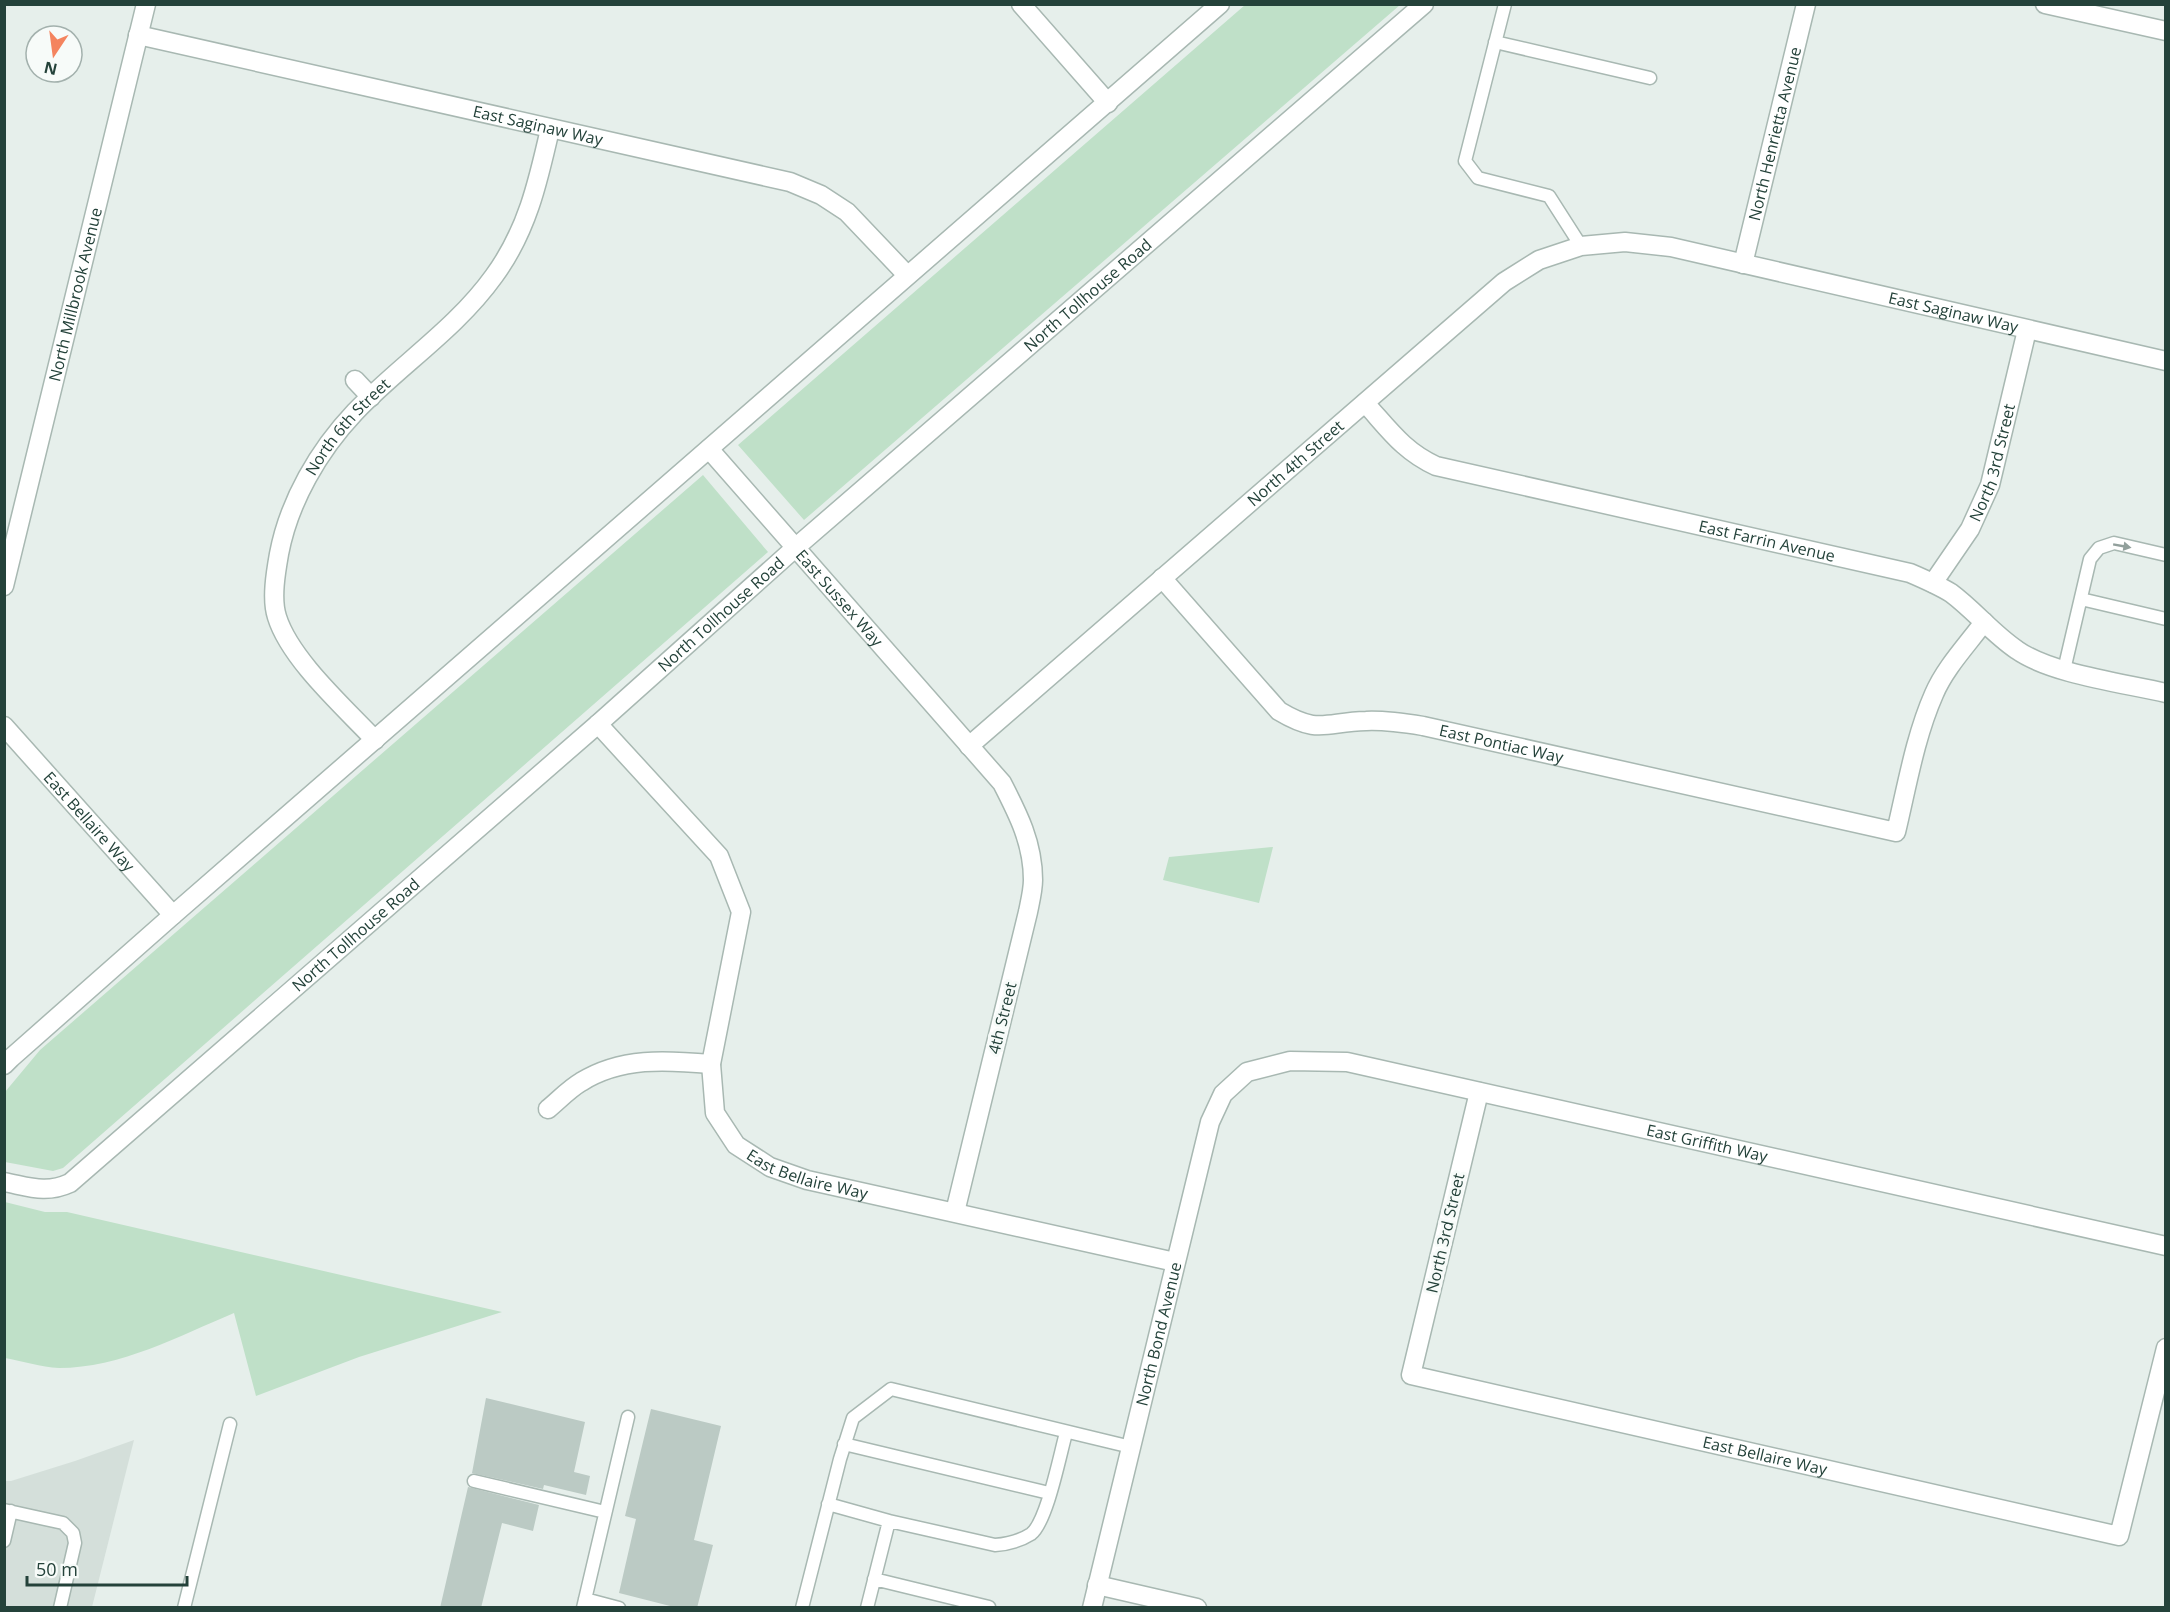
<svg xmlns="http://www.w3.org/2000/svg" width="2170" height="1612" viewBox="0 0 2170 1612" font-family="'Open Sans',sans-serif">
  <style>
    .built { fill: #d4dfda }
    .green { fill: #bfe0c8 }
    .building { fill: #bbcac4 }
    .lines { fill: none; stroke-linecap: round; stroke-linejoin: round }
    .service-casing { stroke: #a8b8b2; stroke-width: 15 }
    .minor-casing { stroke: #a8b8b2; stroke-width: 21 }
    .tertiary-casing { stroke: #a8b8b2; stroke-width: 21 }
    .service { stroke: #fff; stroke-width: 12 }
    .minor { stroke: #fff; stroke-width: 18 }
    .tertiary { stroke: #fff; stroke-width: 18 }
    .oneway { fill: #92a09c }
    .labels { text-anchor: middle; stroke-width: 6; stroke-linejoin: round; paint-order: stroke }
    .street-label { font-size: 16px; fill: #24423a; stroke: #f7fbf9 }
  </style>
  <rect width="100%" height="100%" fill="#e6efeb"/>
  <path class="built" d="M134 1440 92 1607 5 1608V1481H11L75 1461Z"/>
  <path class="green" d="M1245 5H1400L804 520 738 445Z
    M703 475 768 552 63 1168 53 1171 5 1162V1092L40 1050Z
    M1273 847 1259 903 1163 880 1169 857Z
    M5 1202 45 1212H67L502 1312 359 1357 256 1396 234 1313C179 1336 120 1368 59 1368 41 1367 22 1361 5 1358Z"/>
  <path class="building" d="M486 1398 585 1422 574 1472 590 1476 586 1495 544 1485 543 1489 472 1473Z
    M651 1409 721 1426 694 1540 713 1545 697 1608H678L619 1593 636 1519 625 1516Z
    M468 1487 539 1505 533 1531 502 1523 481 1608H440Z"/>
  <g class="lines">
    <g class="service-casing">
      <path id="service" d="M1505 4 1465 161 1478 178 1549 196 1581 246
        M1495 42 1650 78
        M2081 599 2166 619
        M2064 670 2090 559 2099 548 2114 543 2166 555
        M844 1444 1049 1493
        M474 1481 605 1512
        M828 1504 889 1521
        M4 1510 63 1523 73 1533 75 1543 60 1608
        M4 1541 11 1511
        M874 1579 989 1607
        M585 1599 619 1608
        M184 1608 230 1424
        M583 1608 628 1417
        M802 1608 840 1459 853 1418 891 1389 1131 1447
        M867 1608 889 1521 995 1545C1008 1544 1020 1541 1031 1534 1047 1522 1060 1454 1066 1433"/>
    </g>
    <g class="minor-casing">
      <g id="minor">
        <path d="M1021 4 1108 103"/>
        <path d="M2045 4 2166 31"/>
        <path id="s1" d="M138 35 790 182 821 195 847 212 907 275"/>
        <path id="s2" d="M1743 264 1806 4"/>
        <path d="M355 380 371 397"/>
        <path id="s3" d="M1365 403C1388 428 1403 451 1436 466L1910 573C1924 579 1938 585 1951 593 1974 610 1993 634 2017 650 2051 674 2123 683 2166 693"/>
        <path id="s4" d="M709 449 1002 783C1018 814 1033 843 1033 880 1033 890 1030 902 1028 912L955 1212"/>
        <path id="s5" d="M1162 578 1279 711C1319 735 1325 722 1366 721 1385 720 1404 723 1423 726L1896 832C1907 786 1915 737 1934 694 1945 668 1967 645 1984 622"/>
        <path id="s6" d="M1933 583 1970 529 1990 485 2027 330"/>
        <path id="s7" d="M598 724 719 856 741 912 711 1064 715 1113 736 1145 770 1167 807 1180 1175 1262"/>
        <path id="s8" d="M4 726 173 915"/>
        <path id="s9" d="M375 740C344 707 290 659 277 617 271 599 276 571 279 554 289 501 319 450 355 412 400 365 456 329 494 276 527 231 538 182 550 129"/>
        <path id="s10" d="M969 746 1504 282 1539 260 1581 246 1625 242 1671 247 2166 361"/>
        <path d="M4 1065 11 1058 173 915 1220 4"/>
        <path id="s11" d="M1479 1092 1411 1375 2119 1536 2166 1348"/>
        <path d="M548 1109C559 1100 569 1089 581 1082 621 1057 666 1060 711 1064"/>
        <path id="s12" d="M4 1182C30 1187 46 1194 70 1183L598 724 795 548 1424 4"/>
        <path d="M1097 1585 1197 1608"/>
        <path id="s13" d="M1092 1608 1210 1122 1223 1094 1247 1072 1290 1061 1347 1062 2166 1246"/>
      </g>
    </g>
    <g class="tertiary-casing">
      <g id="tertiary">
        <path id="s14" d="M4 586 146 4"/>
      </g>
    </g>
    <use href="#service" class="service"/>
    <use href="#minor" class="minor"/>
    <use href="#tertiary" class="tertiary"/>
  </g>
  <defs><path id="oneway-solid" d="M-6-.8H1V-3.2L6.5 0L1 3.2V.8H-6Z" transform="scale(1.5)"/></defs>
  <use class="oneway" href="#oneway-solid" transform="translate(2122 546) rotate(10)"/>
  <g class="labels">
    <g class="street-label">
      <text dy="6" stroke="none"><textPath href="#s1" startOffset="410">East Saginaw Way</textPath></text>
      <text dy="6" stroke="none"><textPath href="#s2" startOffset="134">North Henrietta Avenue</textPath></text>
      <text dy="6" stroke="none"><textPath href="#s14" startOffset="300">North Millbrook Avenue</textPath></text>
      <text dy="6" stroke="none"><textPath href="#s12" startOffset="1418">North Tollhouse Road</textPath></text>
      <text dy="6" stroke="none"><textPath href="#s10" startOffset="1174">East Saginaw Way</textPath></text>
      <text dy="6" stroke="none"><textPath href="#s9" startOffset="369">North 6th Street</textPath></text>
      <text dy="6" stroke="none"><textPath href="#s6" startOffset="136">North 3rd Street</textPath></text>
      <text dy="6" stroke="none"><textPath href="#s10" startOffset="432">North 4th Street</textPath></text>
      <text dy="6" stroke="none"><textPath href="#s3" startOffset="435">East Farrin Avenue</textPath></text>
      <text dy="6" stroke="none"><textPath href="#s4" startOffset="198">East Sussex Way</textPath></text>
      <text dy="6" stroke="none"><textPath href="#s12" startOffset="932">North Tollhouse Road</textPath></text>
      <text dy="6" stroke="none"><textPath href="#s5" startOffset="405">East Pontiac Way</textPath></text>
      <text dy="6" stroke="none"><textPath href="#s8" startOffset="128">East Bellaire Way</textPath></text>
      <text dy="6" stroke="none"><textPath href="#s12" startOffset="446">North Tollhouse Road</textPath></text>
      <text transform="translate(1002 1018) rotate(-76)" y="6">4th Street</text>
      <text dy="6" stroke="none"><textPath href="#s13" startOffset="1034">East Griffith Way</textPath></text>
      <text dy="6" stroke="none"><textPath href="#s7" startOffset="560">East Bellaire Way</textPath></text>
      <text transform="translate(1445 1233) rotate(-77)" y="6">North 3rd Street</text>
      <text dy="6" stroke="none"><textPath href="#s13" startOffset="282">North Bond Avenue</textPath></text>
      <text dy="6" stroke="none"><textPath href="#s11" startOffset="654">East Bellaire Way</textPath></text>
    </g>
  </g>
  <rect width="2170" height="1612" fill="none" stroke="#24423a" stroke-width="12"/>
  <g transform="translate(54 54) rotate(193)"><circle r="28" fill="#f7fbf9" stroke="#a3b1ad" stroke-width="1.5"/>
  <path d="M0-4.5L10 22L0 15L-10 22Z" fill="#f4845f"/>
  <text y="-9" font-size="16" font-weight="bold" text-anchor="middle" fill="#24423a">N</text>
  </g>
  <path d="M27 1576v9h160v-9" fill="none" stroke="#24423a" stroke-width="3"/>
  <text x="36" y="1576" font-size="18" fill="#24423a" stroke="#f7fbf9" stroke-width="4.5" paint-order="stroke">50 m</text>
</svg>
